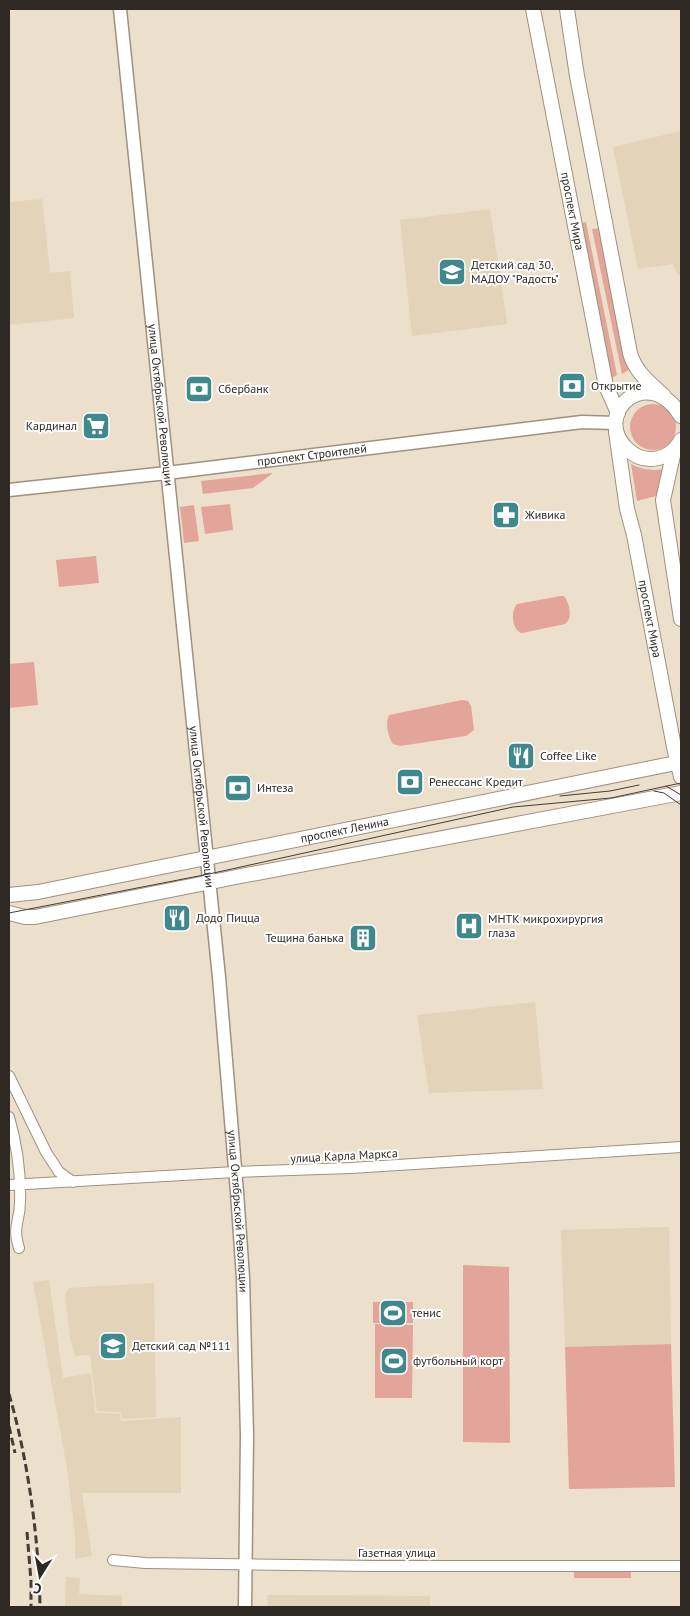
<svg xmlns="http://www.w3.org/2000/svg" width="690" height="1616" viewBox="0 0 690 1616" font-family="'PT Sans',sans-serif">
  <style>
    .built { fill: #e3d3b8 }
    .green { fill: #e3a599 }
    .lines { fill: none; stroke-linecap: round; stroke-linejoin: round }
    .minor-casing { stroke: #9e927f; stroke-width: 12 }
    .tertiary-casing { stroke: #9e927f; stroke-width: 15 }
    .secondary-casing { stroke: #9e927f; stroke-width: 16 }
    .minor { stroke: #fff; stroke-width: 10 }
    .tertiary { stroke: #fff; stroke-width: 12 }
    .secondary { stroke: #fff; stroke-width: 14 }
    .tram { stroke: #433d35; stroke-width: 1 }
    .rail { stroke: #433d35; stroke-width: 3; stroke-dasharray: 8 4; stroke-linecap: butt }
    .labels { text-anchor: middle; stroke-width: 4; stroke-linejoin: round; paint-order: stroke }
    .street-label { font-size: 12px; fill: #2e2922; stroke: #fff }
    .poi-label { font-size: 12px; fill: #2e2922; stroke: #fff; text-anchor: start }
  </style>
  <rect width="100%" height="100%" fill="#ecdfcb"/>
  <path class="built" d="M681 131V274L678 275 673 264 638 269 613 147Z
    M42 199 50 273 70 271 74 318 9 325V202Z
    M490 209 507 324 412 336 400 220Z
    M535 1002 543 1089 429 1093 417 1015Z
    M669 1227 671 1344 565 1347 561 1230Z
    M49 1280 63 1378 91 1373 95 1413 120 1414 121 1421 181 1417V1493H82L92 1556 75 1559V1534L67 1468 33 1282Z
    M154 1283 156 1417 122 1419 121 1412 97 1411 90 1355 75 1356 70 1337 65 1295 69 1288Z
    M66 1577 80 1578 79 1594 122 1596V1607H65Z
    M267 1595 430 1596V1607H268Z"/>
  <path class="green" d="M586 222 617 375 610 379 578 224Z
    M601 228 630 369 622 374 592 229Z
    M630 427a23 23 0 1 1 46 0a23 23 0 1 1-46 0Z
    M631 464C643 470 652 471 666 469L656 496 637 501Z
    M273 473 253 488 203 494 201 481Z
    M230 504 233 530 205 534 201 507Z
    M194 505 199 541 184 543 180 507Z
    M96 556 99 583 59 587 56 560Z
    M561 596H564C570 604 573 618 565 624L522 633C512 631 510 611 517 604Z
    M34 662 38 705 9 708V664Z
    M462 700 468 701 471 706 474 730 466 736 400 746 393 744C388 736 385 724 389 715Z
    M463 1265 509 1267 510 1443 463 1442Z
    M373 1302H413V1323H373Z
    M375 1324 413 1325 412 1398H375Z
    M671 1344 675 1487 569 1489 565 1347Z
    M574 1572H631V1578H574Z"/>
  <g class="lines">
    <g class="minor-casing">
      <path id="minor" d="M9 1076 46 1152 59 1172 73 1182
        M9 1117C17 1145 21 1173 20 1202 20 1222 12 1225 19 1248
        M9 1185 235 1172 351 1168 681 1147
        M113 1560 145 1563 373 1566H681"/>
    </g>
    <g class="tertiary-casing">
      <g id="tertiary">
        <path id="s1" d="M120 9 219 977 237 1192 243 1278 247 1435 245 1607"/>
        <path id="s2" d="M9 490 167 473 582 422 615 423"/>
      </g>
    </g>
    <g class="secondary-casing">
      <g id="secondary">
        <path id="s3" d="M533 9 606 386 618 413"/>
        <path d="M567 9 577 76 630 353C635 372 650 383 664 396"/>
        <path d="M681 416C648 362 592 413 626 448 632 454 641 459 650 459 663 459 675 452 681 440"/>
        <path id="s4" d="M616 432 627 509 634 535 674 747 681 777"/>
        <path d="M674 451 663 500 681 619"/>
        <path id="s5" d="M9 895 38 892 681 762"/>
        <path d="M9 913 25 917H35L241 876 681 793"/>
      </g>
    </g>
    <use href="#minor" class="minor"/>
    <use href="#tertiary" class="tertiary"/>
    <use href="#secondary" class="secondary"/>
    <path class="tram" d="M666 786 681 795
      M654 791 664 793 681 805
      M560 796 610 791 639 785
      M9 913 209 874 513 807 611 798 681 783"/>
    <path class="rail" d="M9 1394C28 1459 39 1540 40 1607
      M9 1426 15 1453
      M27 1532 31 1581V1607"/>
  </g>
  <defs>
    <g id="school-square" transform="scale(1.4375)"><rect x="-9" y="-9" width="18" height="18" rx="4" fill="#3f888c" stroke="#fff"/><path d="M0-5L7-2L0 1L-7-2ZM-4 1L0 2.5L4 1V4Q0 6-4 4Z" fill="#fff"/></g>
    <g id="bank-square" transform="scale(1.4375)"><rect x="-9" y="-9" width="18" height="18" rx="4" fill="#3f888c" stroke="#fff"/><path d="M-6-4H6V4H-6ZM0-2.3a2.3 2.3 0 1 0 0 4.6a2.3 2.3 0 1 0 0-4.6Z" fill="#fff"/></g>
    <g id="supermarket-square" transform="scale(1.4375)"><rect x="-9" y="-9" width="18" height="18" rx="4" fill="#3f888c" stroke="#fff"/><path d="M-6-5.5h2.5l.6 2H6L4.5 2H-2.5L-4.4-4H-6ZM-1.5 3.2a1.3 1.3 0 1 0 .1 0ZM3 3.2a1.3 1.3 0 1 0 .1 0Z" fill="#fff"/></g>
    <g id="pharmacy-square" transform="scale(1.4375)"><rect x="-9" y="-9" width="18" height="18" rx="4" fill="#3f888c" stroke="#fff"/><path d="M-2-6h4v4h4v4h-4v4h-4v-4h-4v-4h4Z" fill="#fff"/></g>
    <g id="restaurant-square" transform="scale(1.4375)"><rect x="-9" y="-9" width="18" height="18" rx="4" fill="#3f888c" stroke="#fff"/><path d="M-5-6h1v4h1v-4h1v4h1v-4h1v5L-1.5 .5V6h-2V.5L-5-1ZM5-6V6H3V1.5H1.5Q1.5-4 5-6Z" fill="#fff"/></g>
    <g id="hospital-square" transform="scale(1.4375)"><rect x="-9" y="-9" width="18" height="18" rx="4" fill="#3f888c" stroke="#fff"/><path d="M-5-5h3v3.5h4V-5h3V5h-3V1.5h-4V5h-3Z" fill="#fff"/></g>
    <g id="building-square" transform="scale(1.4375)"><rect x="-9" y="-9" width="18" height="18" rx="4" fill="#3f888c" stroke="#fff"/><path d="M-4-6H4V6H1V3H-1V6H-4ZM-2.5-4.3h1.7v1.8h-1.7ZM.8-4.3h1.7v1.8H.8ZM-2.5-1h1.7V.8h-1.7ZM.8-1h1.7V.8H.8Z" fill="#fff"/></g>
    <g id="stadium-square" transform="scale(1.4375)"><rect x="-9" y="-9" width="18" height="18" rx="4" fill="#3f888c" stroke="#fff"/><path d="M0-5a6.5 5 0 1 0 0 10a6.5 5 0 1 0 0-10ZM-3.5-1.8h7v3.6h-7Z" fill="#fff"/></g>
  </defs>
  <g fill-rule="evenodd">
    <use href="#school-square" x="452" y="272"/>
    <use href="#bank-square" x="572" y="386"/>
    <use href="#bank-square" x="199" y="389"/>
    <use href="#supermarket-square" x="96" y="426"/>
    <use href="#pharmacy-square" x="506" y="515"/>
    <use href="#restaurant-square" x="521" y="756"/>
    <use href="#bank-square" x="410" y="782"/>
    <use href="#bank-square" x="238" y="788"/>
    <use href="#restaurant-square" x="177" y="918"/>
    <use href="#hospital-square" x="469" y="926"/>
    <use href="#building-square" x="363" y="938"/>
    <use href="#stadium-square" x="393" y="1313"/>
    <use href="#school-square" x="113" y="1346"/>
    <use href="#stadium-square" x="394" y="1361"/>
  </g>
  <g class="labels">
    <g class="street-label">
      <text dy="4" stroke="none"><textPath href="#s3" startOffset="206">проспект Мира</textPath></text>
      <text dy="4" stroke="none"><textPath href="#s1" startOffset="398">улица Октябрьской Революции</textPath></text>
      <text dy="4" stroke="none"><textPath href="#s2" startOffset="305">проспект Строителей</textPath></text>
      <text dy="4" stroke="none"><textPath href="#s4" startOffset="190">проспект Мира</textPath></text>
      <text dy="4" stroke="none"><textPath href="#s1" startOffset="802">улица Октябрьской Революции</textPath></text>
      <text dy="4" stroke="none"><textPath href="#s5" startOffset="342">проспект Ленина</textPath></text>
      <text transform="translate(344 1156) rotate(-3)" y="4">улица Карла Маркса</text>
      <text dy="4" stroke="none"><textPath href="#s1" startOffset="1208">улица Октябрьской Революции</textPath></text>
      <text x="397" y="1557">Газетная улица</text>
    </g>
    <g class="poi-label">
      <text x="471" y="269">Детский сад 30,<tspan x="471" dy="14">МАДОУ "Радость"</tspan></text>
      <text x="591" y="390">Открытие</text>
      <text x="218" y="393">Сбербанк</text>
      <text x="77" y="430" text-anchor="end">Кардинал</text>
      <text x="525" y="519">Живика</text>
      <text x="540" y="760">Coffee Like</text>
      <text x="429" y="786">Ренессанс Кредит</text>
      <text x="257" y="792">Интеза</text>
      <text x="196" y="922">Додо Пицца</text>
      <text x="488" y="923">МНТК микрохирургия<tspan x="488" dy="14">глаза</tspan></text>
      <text x="344" y="942" text-anchor="end">Тещина банька</text>
      <text x="412" y="1317">тенис</text>
      <text x="132" y="1350">Детский сад №111</text>
      <text x="413" y="1365">футбольный корт</text>
    </g>
  </g>
  <rect width="690" height="1616" fill="none" stroke="#2e2922" stroke-width="20"/>
  <g transform="translate(40 1576) rotate(191)" stroke="#ffffff" stroke-width="4" paint-order="stroke">
  <path d="M0-4L9 19L0 12L-9 19Z" fill="#2e2922"/>
  <text y="-8" font-size="14" font-weight="bold" text-anchor="middle" fill="#2e2922">С</text>
  </g>
</svg>
